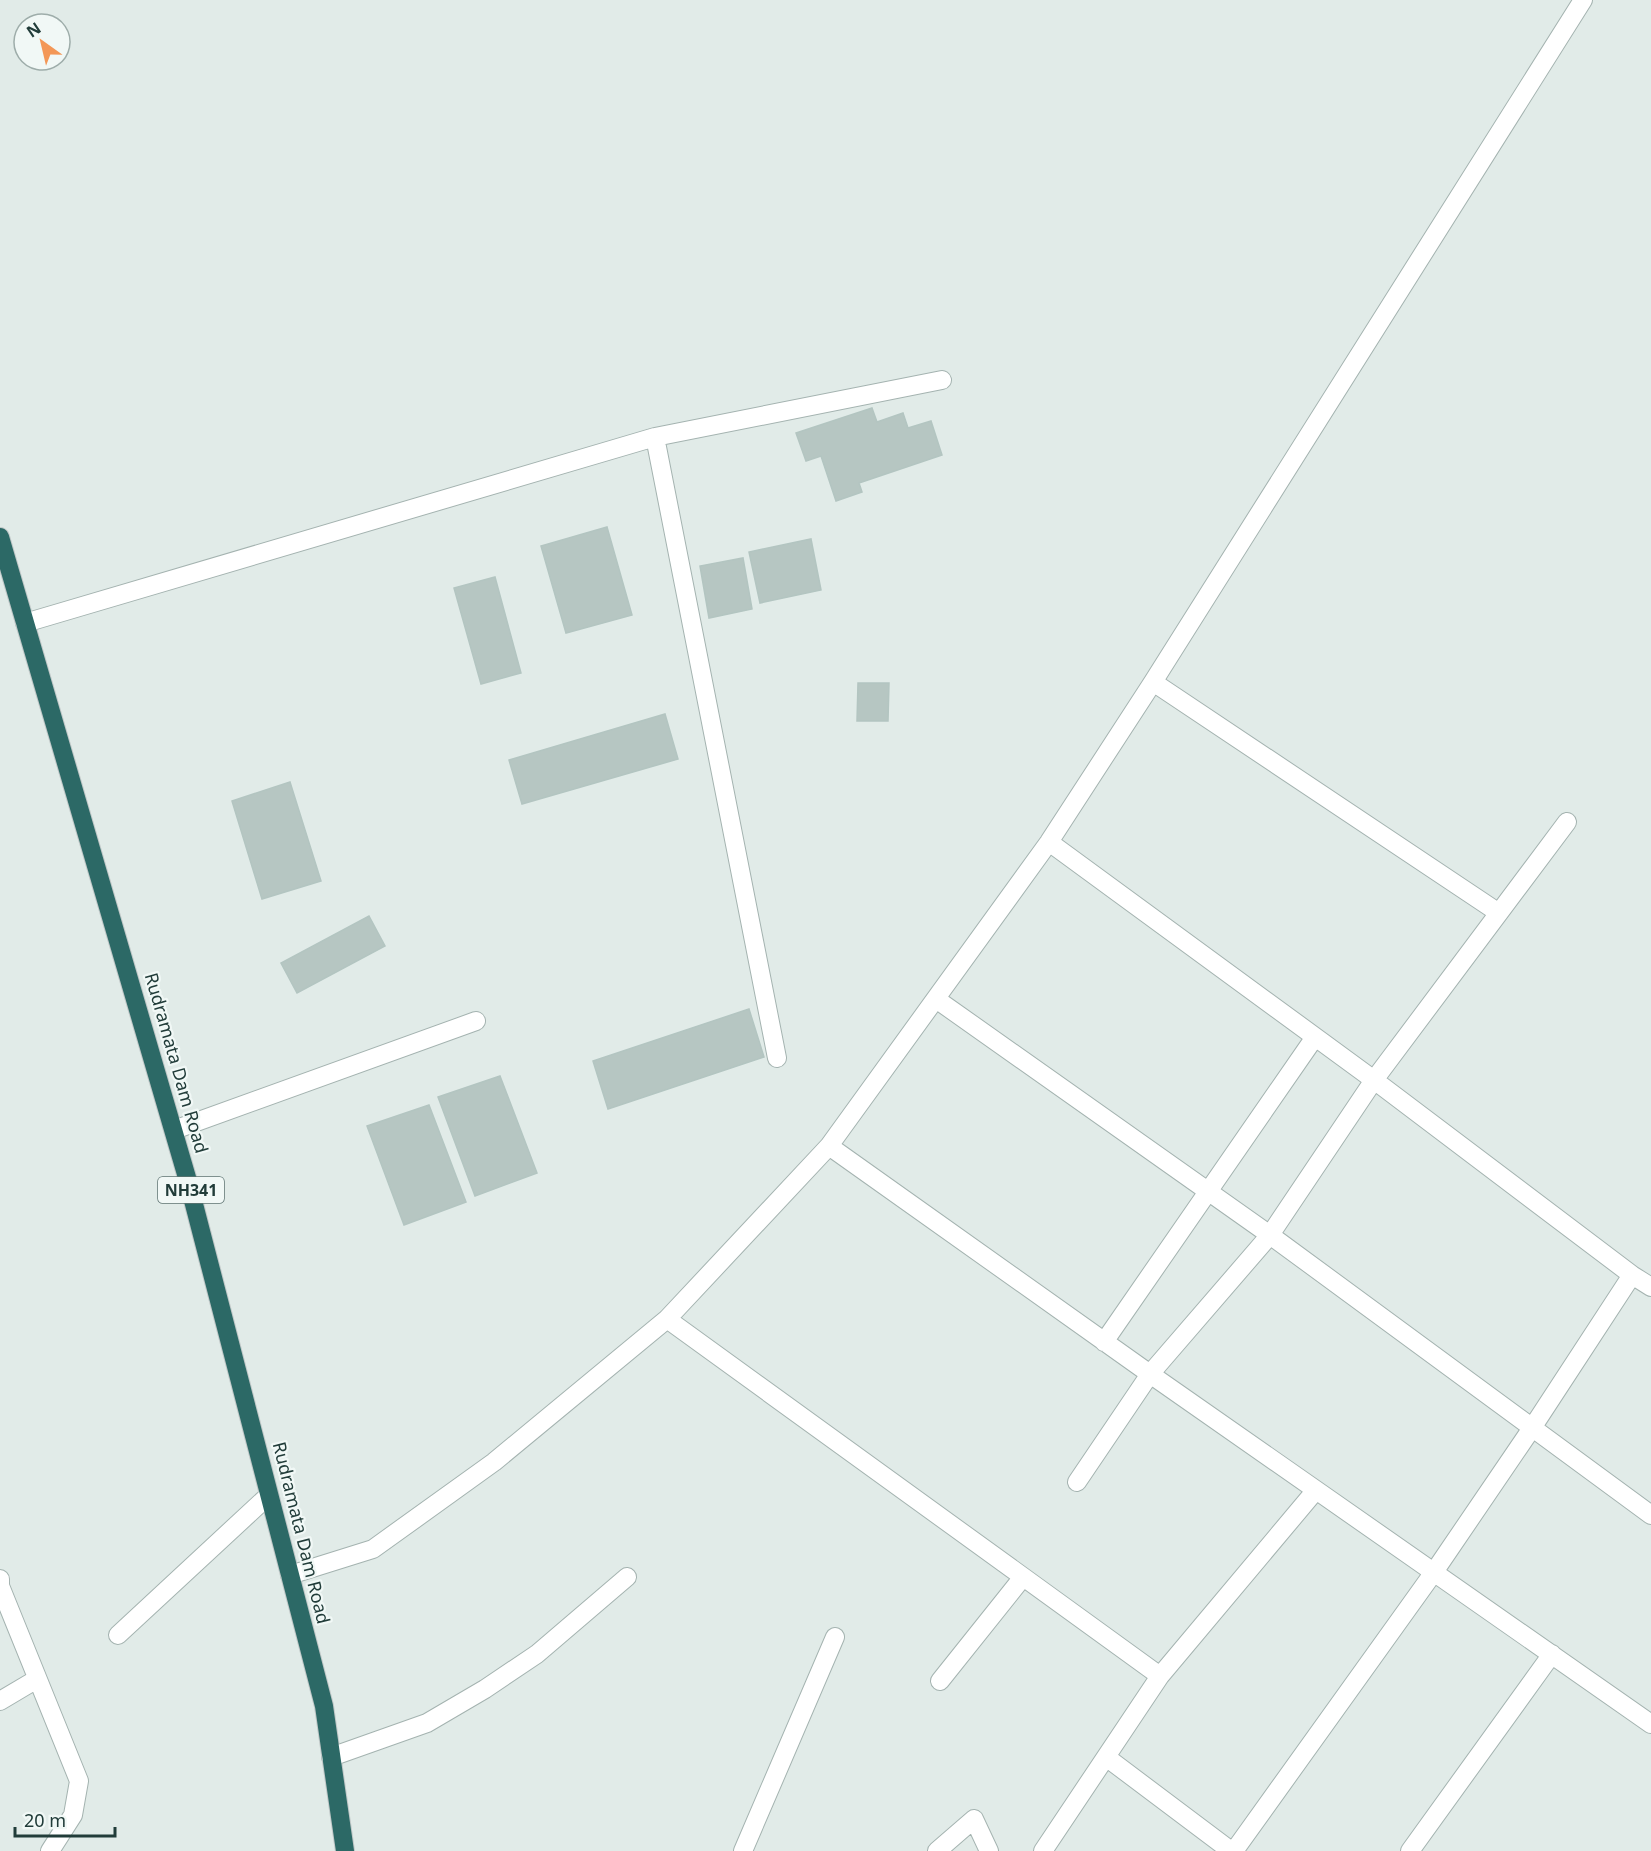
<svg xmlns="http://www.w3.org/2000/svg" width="1651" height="1851" viewBox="0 0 1651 1851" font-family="'Noto Sans',sans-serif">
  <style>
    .building { fill: #b6c6c2; stroke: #b3c5c1; stroke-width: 1.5 }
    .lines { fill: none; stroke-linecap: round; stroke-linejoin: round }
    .minor-casing { stroke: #a4b3b0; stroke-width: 20 }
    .highway-casing { stroke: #c1c8c8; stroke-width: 20 }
    .minor { stroke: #fff; stroke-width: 18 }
    .highway { stroke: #2c6966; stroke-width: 18 }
    .labels { text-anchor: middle; stroke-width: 4.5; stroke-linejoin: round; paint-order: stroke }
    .shield { fill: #f1f8f6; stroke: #5f7472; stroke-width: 1.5 }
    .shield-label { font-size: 16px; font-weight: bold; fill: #213c39 }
    .street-label { font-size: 18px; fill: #213c39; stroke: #f1f8f6 }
  </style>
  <rect width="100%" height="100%" fill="#e1ebe8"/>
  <path class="building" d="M872 408 877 422 903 413 908 428 931 421 942 455 859 483 862 492 836 501 821 456 806 461 796 433Z
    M607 527 632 615 566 633 541 546Z
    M811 539 821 590 760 603 749 552Z
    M743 558 752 609 709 618 700 566Z
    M495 577 521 673 481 684 454 588Z
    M858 683H889L888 721H857Z
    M665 714 678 759 522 804 509 760Z
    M290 782 321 881 262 899 232 801Z
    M369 916 385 946 297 993 281 963Z
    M749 1009 764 1057 608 1109 593 1061Z
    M500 1076 537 1173 475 1196 438 1097Z
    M429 1105 466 1202 404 1225 367 1126Z"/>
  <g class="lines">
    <g class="minor-casing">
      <path id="minor" d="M655 437 777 1058
        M25 623 655 437 942 380
        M1153 682 1499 913
        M1049 842 1374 1080 1632 1275 1651 1287
        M936 999 1270 1235 1651 1515
        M174 1130 476 1021
        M829 1146 1150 1374 1651 1724
        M667 1319 1160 1676
        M1104 1342 1315 1037
        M1077 1482 1150 1374 1270 1235 1374 1080 1567 822
        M290 1575 373 1549 494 1462 667 1319 829 1146 1049 842 1153 682 1583 0
        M0 1579V1586L79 1781 73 1815 50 1851
        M118 1635 269 1495
        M940 1681 1023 1577
        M0 1701 37 1679
        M331 1757 427 1723 485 1689 537 1654 627 1577
        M1106 1757 1231 1851
        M743 1851 835 1637
        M937 1851 974 1819 989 1851
        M1043 1851 1160 1676 1316 1490
        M1234 1851 1434 1572 1532 1428 1632 1275
        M1410 1851 1552 1654"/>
    </g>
    <g class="highway-casing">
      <path id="highway" d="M0 537 188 1181 324 1706 345 1851"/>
    </g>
    <use href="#minor" class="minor"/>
    <use href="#highway" class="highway"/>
  </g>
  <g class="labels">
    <rect class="shield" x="158" y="1177" width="66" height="26" rx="4.5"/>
    <g class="shield-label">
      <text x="191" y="1196">NH341</text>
    </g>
    <g class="street-label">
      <text transform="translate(176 1063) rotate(74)" y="6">Rudramata Dam Road</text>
      <text transform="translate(301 1533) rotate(76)" y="6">Rudramata Dam Road</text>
    </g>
  </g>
  <g transform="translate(42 42) rotate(326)"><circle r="28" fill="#f1f8f6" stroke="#9eadaa" stroke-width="1.5"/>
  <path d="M0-4.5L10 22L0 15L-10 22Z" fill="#f39757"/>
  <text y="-9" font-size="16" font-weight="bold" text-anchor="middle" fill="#213c39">N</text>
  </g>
  <path d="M15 1827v9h100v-9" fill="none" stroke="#213c39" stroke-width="3"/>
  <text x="24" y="1827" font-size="18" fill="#213c39" stroke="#f1f8f6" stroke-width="4.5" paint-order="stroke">20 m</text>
</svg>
